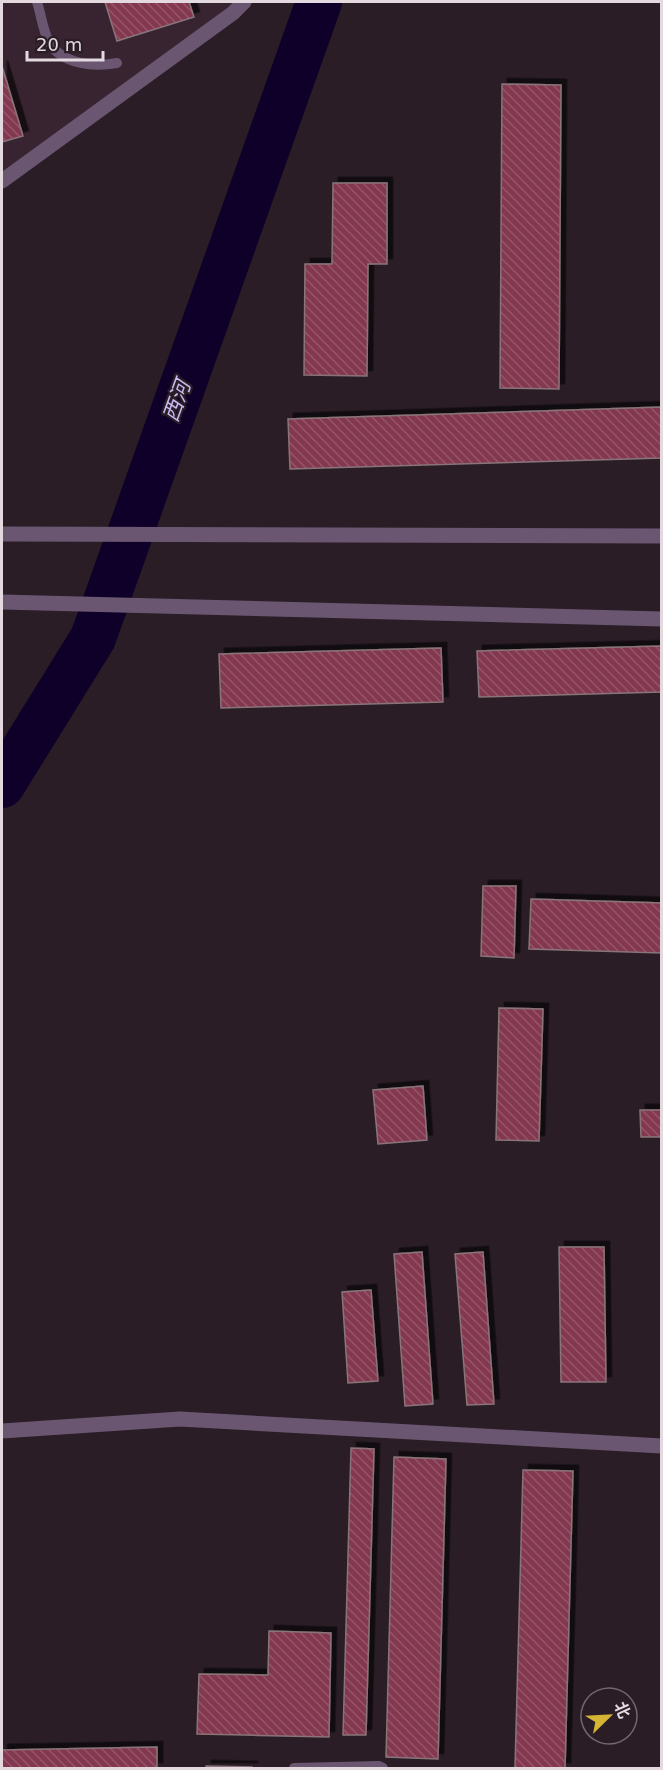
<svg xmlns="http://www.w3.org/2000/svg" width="663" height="1770" viewBox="0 0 663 1770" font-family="'DejaVu Sans','Noto Sans SC',sans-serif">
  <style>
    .built { fill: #372430 }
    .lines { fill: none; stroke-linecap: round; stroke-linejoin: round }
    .river { stroke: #0e0028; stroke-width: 46 }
    .building { fill: url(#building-back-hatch); stroke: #897579; stroke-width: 1.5; filter: url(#shadow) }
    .service { stroke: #6a5671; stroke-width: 10 }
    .minor { stroke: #6a5671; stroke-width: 15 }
    .tertiary { stroke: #6a5671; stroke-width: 15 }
    .labels { text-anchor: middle; stroke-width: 4.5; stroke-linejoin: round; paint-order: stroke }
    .water-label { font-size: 21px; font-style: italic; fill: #c7bbf5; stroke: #2a1d26 }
  </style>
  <defs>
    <pattern id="building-back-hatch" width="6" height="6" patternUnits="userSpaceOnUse" patternTransform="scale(1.5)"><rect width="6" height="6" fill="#833850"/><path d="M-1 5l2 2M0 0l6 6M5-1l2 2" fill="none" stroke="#945469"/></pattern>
    <filter id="shadow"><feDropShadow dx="5.5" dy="-5.5" stdDeviation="0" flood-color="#0009"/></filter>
  </defs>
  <rect width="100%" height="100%" fill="#2a1d26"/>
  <path class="built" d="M2 2H250L2 181Z"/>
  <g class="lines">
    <path class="river" d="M2 785 93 638 319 2"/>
  </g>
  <path class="building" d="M105 2H189L194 17 117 41Z
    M2 66 23 136 2 142Z
    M502 84 561 85 559 389 500 388Z
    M333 183H387V264H368L367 376 304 375 305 264H332Z
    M662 407V458L290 469 288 419Z
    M662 646V692L479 697 477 651Z
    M441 648 443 702 221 708 219 654Z
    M483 886H516L514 958 481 956Z
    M531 899 662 903V953L529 949Z
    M499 1008 543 1009 539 1141 496 1140Z
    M423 1086 427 1140 378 1144 373 1090Z
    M640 1110H662V1137H641Z
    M559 1247H604L606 1382H561Z
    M422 1252 433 1404 405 1406 394 1254Z
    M483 1252 494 1404 467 1405 455 1254Z
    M371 1290 378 1381 348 1383 342 1292Z
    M351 1448 374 1449 366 1735H343Z
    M394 1457 446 1459 438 1759 386 1757Z
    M523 1470 573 1471 565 1768H515Z
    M269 1631 331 1633 329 1737 197 1734 199 1674 268 1675Z
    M157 1747V1768H2V1750Z
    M206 1766 252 1767V1768H206Z"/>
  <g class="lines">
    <path class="service" d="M37 2C41 14 43 31 49 42 62 65 95 67 117 63
      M294 1768 379 1766 383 1768"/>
    <path class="minor" d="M2 181 233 13 244 2
      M2 1431 180 1419 662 1446"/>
    <path class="tertiary" d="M2 534 662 536
      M2 602 662 619"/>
  </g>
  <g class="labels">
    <g class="water-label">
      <text transform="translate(177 401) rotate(-70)" y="7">西河</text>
    </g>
  </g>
  <rect width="663" height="1770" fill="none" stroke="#e3d9df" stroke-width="6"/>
  <g transform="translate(609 1716) rotate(66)"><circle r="28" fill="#2a1d26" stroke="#746870" stroke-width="1.5"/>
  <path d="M0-4.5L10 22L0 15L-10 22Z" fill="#d6b534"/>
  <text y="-9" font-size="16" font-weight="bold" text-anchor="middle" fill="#e3d9df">北</text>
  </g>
  <path d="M27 51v9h76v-9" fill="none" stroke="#e3d9df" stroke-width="3"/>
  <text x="36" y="51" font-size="18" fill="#e3d9df" stroke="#2a1d26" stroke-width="4.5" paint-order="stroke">20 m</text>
</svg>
